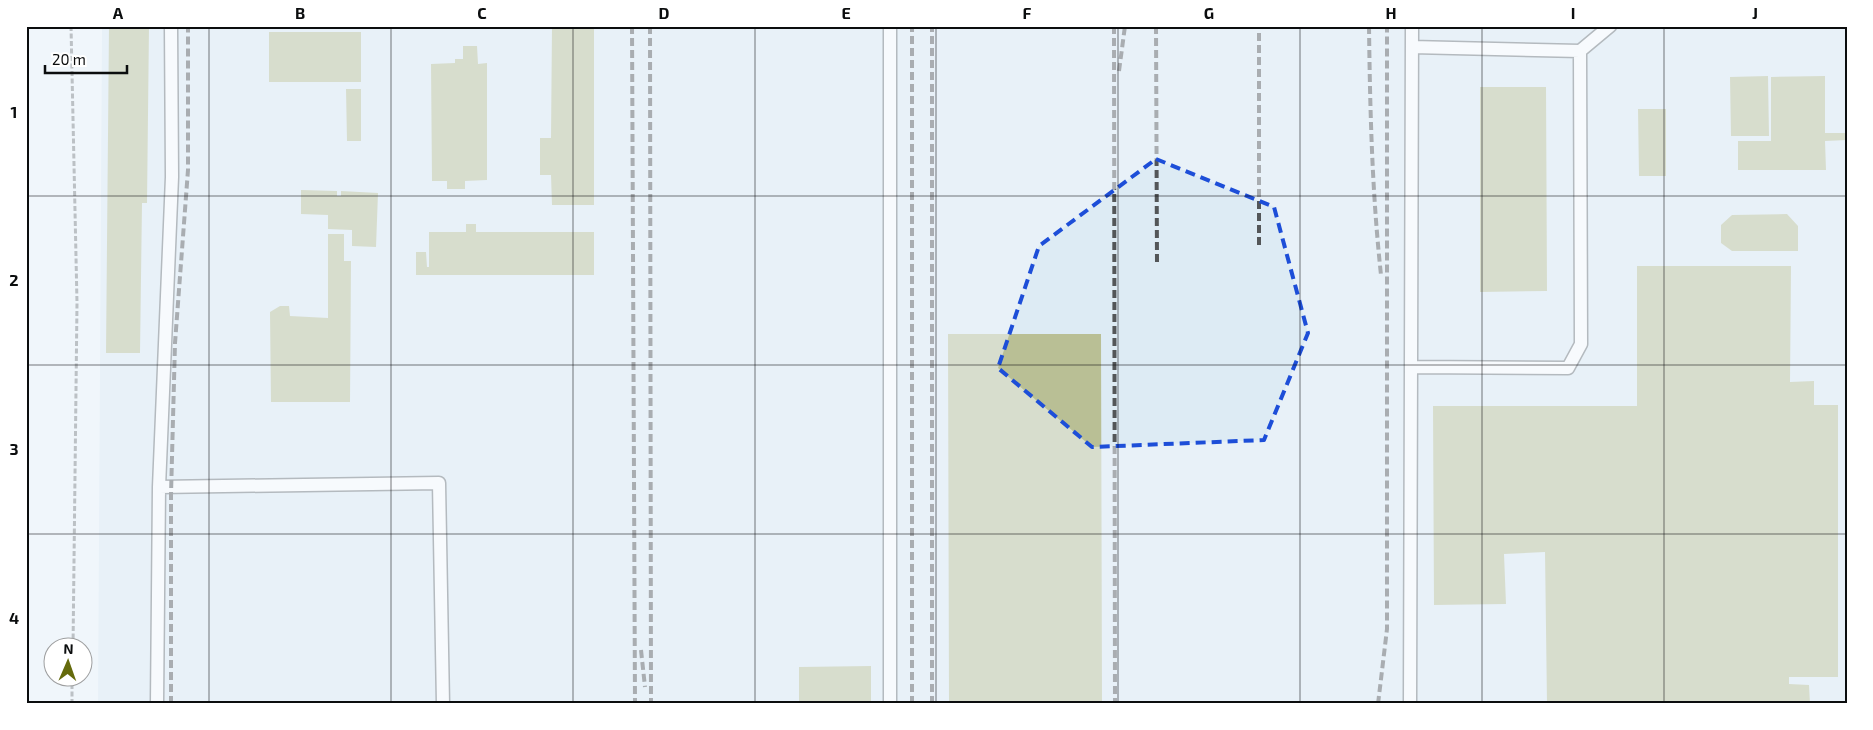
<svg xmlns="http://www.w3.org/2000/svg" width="1873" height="730" viewBox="0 0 1873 730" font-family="'Exo 2',sans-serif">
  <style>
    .built { fill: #ddebf4 }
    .building { fill: #b9bf95 }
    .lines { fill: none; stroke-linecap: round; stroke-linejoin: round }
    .lane-casing { stroke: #6b7175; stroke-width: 15 }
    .path { stroke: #7c8083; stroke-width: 3; stroke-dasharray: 5 2.5; stroke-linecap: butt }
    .lane { stroke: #fff; stroke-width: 12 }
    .rail { stroke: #535658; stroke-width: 4; stroke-dasharray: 8 4; stroke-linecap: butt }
    .marked { fill: none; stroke: #1d4ed8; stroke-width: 4; stroke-dasharray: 10 6; stroke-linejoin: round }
    .grid { fill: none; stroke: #0b0d0e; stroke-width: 1; stroke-opacity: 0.55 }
    .neatline { fill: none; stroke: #0b0d0e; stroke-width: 2 }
    .grid-label { font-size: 16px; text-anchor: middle; font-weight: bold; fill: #0b0d0e }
  </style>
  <rect width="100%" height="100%" fill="#f0f6fb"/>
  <path class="built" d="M102 26H1847V704H98Z"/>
  <path class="building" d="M109 26H149L147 203H142L140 353H106Z
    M552 26H594V205H552L551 175H540V138H551Z
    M269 32H361V82H269Z
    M463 46H477L478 64 487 63V180L465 181V189H447V181H432L431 64 455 63V59H463Z
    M1768 76 1769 136H1731L1730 77Z
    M1825 76V133H1847V140L1825 141 1826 170H1738V141H1771V77Z
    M1480 87H1546L1547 291 1480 292Z
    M346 89H361V141H347Z
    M1638 109H1666V176H1639Z
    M301 190 337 191V196H341V191L378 193 376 247 352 246V230L328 229V215L301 214Z
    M1787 214 1798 226V251H1732L1721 243V225L1732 215Z
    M466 224H476V232H594V275H416V252H426L427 267H429V232H466Z
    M328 234H344V261H351L350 402H271L270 312 280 306H289L290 316 328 318Z
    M1637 266H1791L1790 382 1814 381V405H1838V677H1789V684L1809 685 1810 704H1547L1545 552 1504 554 1506 604 1434 605 1433 406H1637Z
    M948 334H1101L1102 704H949Z
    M871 666V704H799V667Z"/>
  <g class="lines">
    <g class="lane-casing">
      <path id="lane" d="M1412 47 1580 51 1610 26
        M1411 367 1568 368 1581 344 1580 51
        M159 487 439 483 443 704
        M157 704 159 487 172 177 171 26
        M890 704V26
        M1410 704 1412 26"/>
    </g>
    <path class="path" d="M71 26 77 303 73 648
      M72 704V678"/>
    <use href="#lane" class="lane"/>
    <path class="rail" d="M632 26 635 704
      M650 26 651 704
      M1114 26 1115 704
      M1156 26 1157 264
      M1369 26C1370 110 1372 192 1381 275
      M1119 71 1125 26
      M1259 245V26
      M641 650 645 687
      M171 704V495L175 343 188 170V26
      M912 704V26
      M932 704V26
      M1378 704 1387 629V26"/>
  </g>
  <path d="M0 0H1873V730H0ZM1156 159 1274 207 1308 333 1264 440 1092 447 998 368 1039 246Z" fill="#f0f6fb" fill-opacity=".55" fill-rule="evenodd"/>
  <path class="marked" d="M1156 159 1274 207 1308 333 1264 440 1092 447 998 368 1039 246Z"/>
  <path class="grid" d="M209 26V704M391 26V704M573 26V704M755 26V704M936 26V704M1118 26V704M1300 26V704M1482 26V704M1664 26V704M26 196H1847M26 365H1847M26 534H1847"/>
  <rect width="1873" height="730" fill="none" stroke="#ffffff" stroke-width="55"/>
  <g transform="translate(68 662) rotate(2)"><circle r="24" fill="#ffffff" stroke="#9d9e9f"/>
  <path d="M0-4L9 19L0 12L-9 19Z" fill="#646a0c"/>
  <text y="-8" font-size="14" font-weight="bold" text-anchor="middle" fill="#0b0d0e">N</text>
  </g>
  <path d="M45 65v8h82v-8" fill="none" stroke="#0b0d0e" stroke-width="2.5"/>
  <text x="52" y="65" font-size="15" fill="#0b0d0e" stroke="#ffffff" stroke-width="4" paint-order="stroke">20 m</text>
  <rect x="28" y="28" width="1818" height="674" class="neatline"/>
  <g class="grid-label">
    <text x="118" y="19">A</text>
    <text x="300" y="19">B</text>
    <text x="482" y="19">C</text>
    <text x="664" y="19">D</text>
    <text x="846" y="19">E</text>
    <text x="1027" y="19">F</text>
    <text x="1209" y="19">G</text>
    <text x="1391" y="19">H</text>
    <text x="1573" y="19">I</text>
    <text x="1755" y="19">J</text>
    <text x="14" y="118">1</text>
    <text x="14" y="286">2</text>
    <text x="14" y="455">3</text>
    <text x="14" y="624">4</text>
  </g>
</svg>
